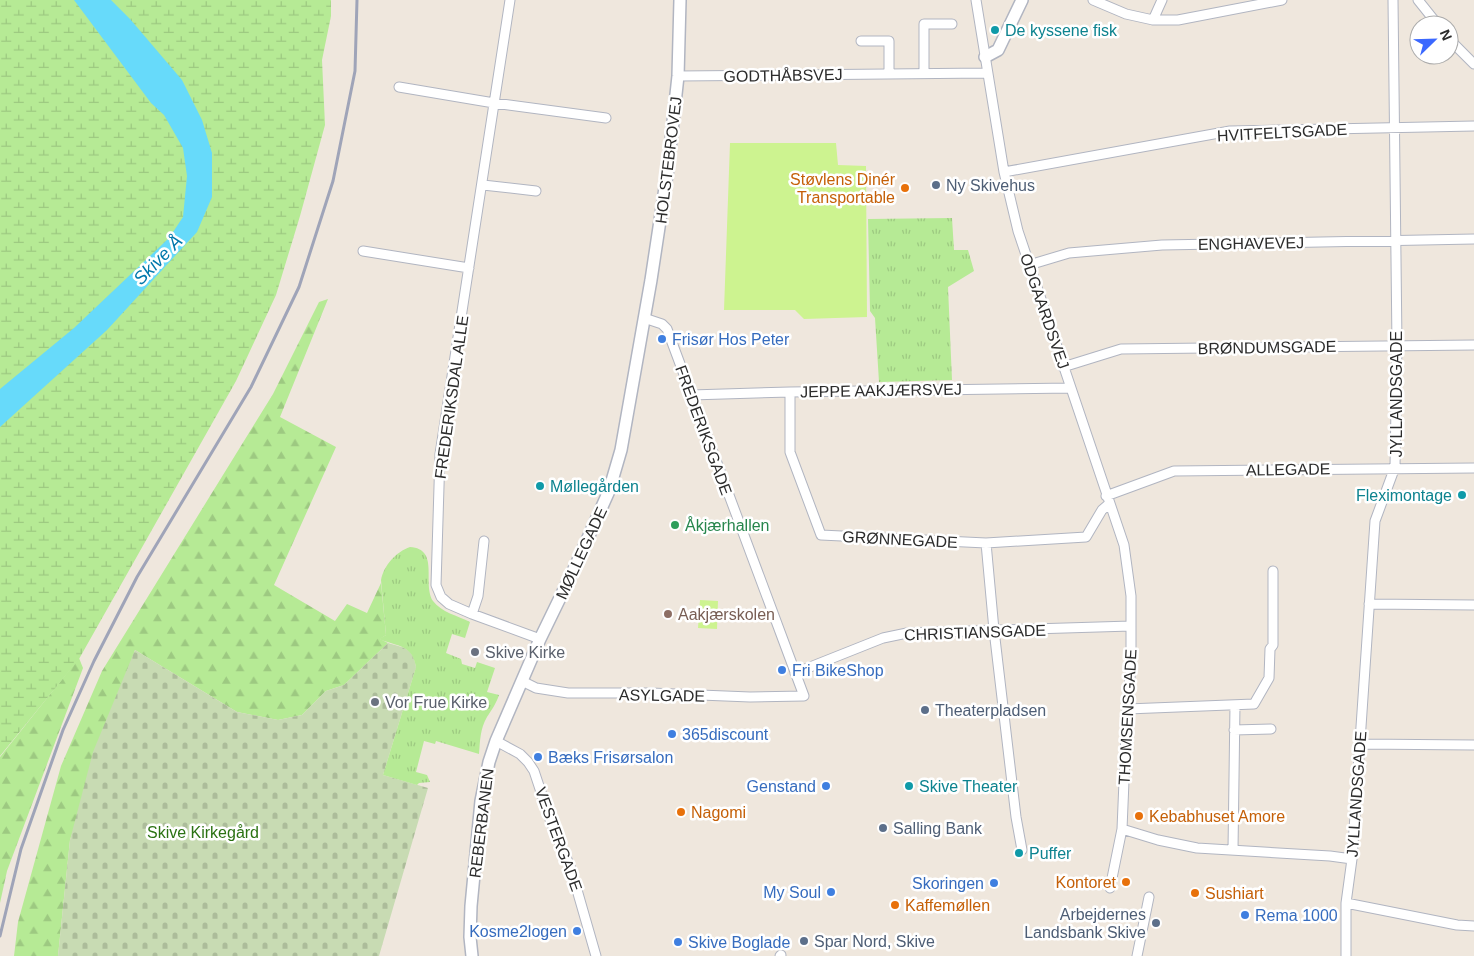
<svg xmlns="http://www.w3.org/2000/svg" width="1474" height="956" viewBox="0 0 1474 956" font-family="Helvetica,sans-serif">
  <style>
    .forest { fill: url(#forest-firs) }
    .wetland { fill: url(#wetland-marsh) }
    .cemetery { fill: url(#cemetery-stones) }
    .park { fill: url(#park-tufts) }
    .pitch { fill: #cdf390 }
    .water { fill: #67dafa }
    .lines { fill: none; stroke-linecap: round; stroke-linejoin: round }
    .street-casing { stroke: #b1b5c1; stroke-width: 11 }
    .secondary-casing { stroke: #b1b5c1; stroke-width: 14 }
    .street { stroke: #fff; stroke-width: 9 }
    .secondary { stroke: #fff; stroke-width: 11 }
    .rail { stroke: #9fa4b8; stroke-width: 3 }
    .culture-dot { fill: #0f9aa8; stroke: #fff; stroke-width: 2 }
    .service-dot { fill: #5c6f8a; stroke: #fff; stroke-width: 2 }
    .food-dot { fill: #e8710a; stroke: #fff; stroke-width: 2 }
    .shop-dot { fill: #3f7fe0; stroke: #fff; stroke-width: 2 }
    .leisure-dot { fill: #2e9e5b; stroke: #fff; stroke-width: 2 }
    .education-dot { fill: #8d6e63; stroke: #fff; stroke-width: 2 }
    .worship-dot { fill: #6b7280; stroke: #fff; stroke-width: 2 }
    .labels { text-anchor: middle; stroke-width: 5; stroke-linejoin: round; paint-order: stroke }
    .culture-label { font-size: 16px; fill: #0d838f; stroke: #fff; text-anchor: start }
    .street-label { font-size: 16px; fill: #2c2c2c; stroke: #fff }
    .food-label { font-size: 16px; fill: #c56008; stroke: #fff; text-anchor: start }
    .service-label { font-size: 16px; fill: #4e5e75; stroke: #fff; text-anchor: start }
    .shop-label { font-size: 16px; fill: #366cbe; stroke: #fff; text-anchor: start }
    .leisure-label { font-size: 16px; fill: #27864d; stroke: #fff; text-anchor: start }
    .education-label { font-size: 16px; fill: #785e54; stroke: #fff; text-anchor: start }
    .worship-label { font-size: 16px; fill: #5b616d; stroke: #fff; text-anchor: start }
    .park-label { font-size: 16px; fill: #2b7213; stroke: #fff }
    .water-label { font-size: 18px; font-style: italic; fill: #0078ac; stroke: #fff }
  </style>
  <defs>
    <pattern id="forest-firs" width="22" height="20" patternUnits="userSpaceOnUse" patternTransform="scale(1.25)"><rect width="22" height="20" fill="#b6ea95"/><path d="M5 1l3.5 6h-7zM16 11l3.5 6h-7z" fill="#9dc981"/></pattern>
    <pattern id="wetland-marsh" width="20" height="14" patternUnits="userSpaceOnUse" patternTransform="scale(1.25)"><rect width="20" height="14" fill="#b6ea95"/><path d="M1 5h8M5 5V1M11 12h8M15 12V8" fill="none" stroke="#9dc981"/></pattern>
    <pattern id="cemetery-stones" width="16" height="16" patternUnits="userSpaceOnUse" patternTransform="scale(1.25)"><rect width="16" height="16" fill="#c8dbb3"/><path d="M2 7V4a2 2 0 0 1 4 0v3zM10 15v-3a2 2 0 0 1 4 0v3z" fill="#acbc9a"/></pattern>
    <pattern id="park-tufts" width="24" height="20" patternUnits="userSpaceOnUse" patternTransform="scale(1.25)"><rect width="24" height="20" fill="#b6ea95"/><path d="M3 7l-1-3M5 7V3M7 7l1-3M15 17l-1-3M17 17v-4M19 17l1-3" fill="none" stroke="#9dc981"/></pattern>
  </defs>
  <rect width="100%" height="100%" fill="#efe7dd"/>
  <path class="forest" d="M328 299 280 417 336 447 274 585 335 621 347 604 367 613 381 583 386 635 380 639 388 643 344 685 326 691 302 715 278 720 237 712 135 650 70 840 58 956H14L18 922 61 766 102 671 273 394 319 302Z
    M79 658 83 668 7 871 0 903V757Z"/>
  <path class="wetland" d="M0 0H331V16L322 60 325 125 300 216 276 295 236 381 79 659 0 756Z"/>
  <path class="cemetery" d="M388 643C405 648 413 648 416 667L383 775 428 788 379 956H58L70 840 93 752 135 650 237 712 278 720 302 715 326 691 344 685Z"/>
  <path class="park" d="M952 218 954 250H968L974 271 948 287 952 380 879 382 875 318 870 311 868 219Z
    M410 547C440 549 422 583 433 601 441 612 458 616 470 622L465 638 452 634 446 653 461 659 462 664 475 668 477 662 495 668 487 692 499 695C496 704 492 709 487 717 480 729 480 741 479 754L436 741 435 744 424 741 416 772 427 775 430 782 419 783 417 785 383 775 416 667C412 644 398 647 379 639L386 635 381 580C384 565 396 552 410 547Z"/>
  <path class="pitch" d="M730 143H836L838 165 866 166 867 317 804 319 795 310H724Z
    M700 600 718 601 717 629 698 628Z"/>
  <path class="water" d="M74 0H111L130 19 182 80 202 120 212 153V197L197 232 107 330 0 427V389L74 328 169 238 183 217 187 176 183 148 164 115 151 103Z"/>
  <g class="lines">
    <g class="street-casing">
      <path id="street" d="M510 0 440 454 436 585 441 597 449 604 472 614 540 639
        M976 0 1004 172 1018 231 1124 545 1131 596V667L1127 709 1122 829 1110 888
        M1093 0 1126 14 1153 20H1178L1282 0
        M1418 0 1438 25
        M1153 20 1162 0
        M1449 39 1474 64
        M861 41H889V74
        M924 73V24H952
        M678 76 987 73
        M399 87 494 103 606 118
        M1004 172 1230 131 1474 126
        M483 185 536 191
        M363 251 469 268
        M1029 265 1069 253 1162 245 1474 239
        M1063 367 1121 349 1474 345
        M790 392V452L821 535 986 543 1086 537 1102 510 1109 504
        M691 395 790 392 1071 388
        M1106 496 1174 471 1474 468
        M986 543 994 630 1016 817 1022 850
        M1369 604 1474 605
        M472 614 478 596 484 541
        M795 673 883 638 907 633 1131 626
        M522 681 536 688 568 693H651L750 697 804 696 667 329 662 324 644 318
        M1127 709 1254 704 1269 678 1270 649 1273 645V571
        M1234 730 1271 729
        M496 741 520 754 528 762 534 771 551 822 571 869 596 956
        M1360 744 1474 745
        M1122 829 1158 840 1197 848 1330 856 1352 859
        M1233 850 1235 705
        M1346 903 1457 925 1474 926
        M780 956 781 955
        M1137 956 1149 897
        M1346 956V903L1352 859 1375 521 1395 467 1397 345 1393 0"/>
    </g>
    <g class="secondary-casing">
      <path id="secondary" d="M985 57 998 50 1022 0
        M472 956 470 937 471 906 481 801 489 762 496 741 540 639 575 567 609 491 621 450 651 280 668 168 678 76 680 0"/>
    </g>
    <use href="#street" class="street"/>
    <use href="#secondary" class="secondary"/>
    <path class="rail" d="M0 936 21 849 63 730 94 661 137 577 251 387 299 287 333 181 355 71 357 0"/>
  </g>
  <g class="culture-dot">
    <circle cx="995" cy="30" r="5"/>
    <circle cx="540" cy="486" r="5"/>
    <circle cx="1462" cy="495" r="5"/>
    <circle cx="909" cy="786" r="5"/>
    <circle cx="1019" cy="853" r="5"/>
  </g>
  <g class="service-dot">
    <circle cx="936" cy="185" r="5"/>
    <circle cx="925" cy="710" r="5"/>
    <circle cx="883" cy="828" r="5"/>
    <circle cx="1156" cy="923" r="5"/>
    <circle cx="804" cy="941" r="5"/>
  </g>
  <g class="food-dot">
    <circle cx="905" cy="188" r="5"/>
    <circle cx="681" cy="812" r="5"/>
    <circle cx="1139" cy="816" r="5"/>
    <circle cx="1126" cy="882" r="5"/>
    <circle cx="1195" cy="893" r="5"/>
    <circle cx="895" cy="905" r="5"/>
  </g>
  <g class="shop-dot">
    <circle cx="662" cy="339" r="5"/>
    <circle cx="782" cy="670" r="5"/>
    <circle cx="672" cy="734" r="5"/>
    <circle cx="538" cy="757" r="5"/>
    <circle cx="826" cy="786" r="5"/>
    <circle cx="994" cy="883" r="5"/>
    <circle cx="831" cy="892" r="5"/>
    <circle cx="1245" cy="915" r="5"/>
    <circle cx="577" cy="931" r="5"/>
    <circle cx="678" cy="942" r="5"/>
  </g>
  <circle class="leisure-dot" cx="675" cy="525" r="5"/>
  <circle class="education-dot" cx="668" cy="614" r="5"/>
  <g class="worship-dot">
    <circle cx="475" cy="652" r="5"/>
    <circle cx="375" cy="702" r="5"/>
  </g>
  <g class="labels">
    <g class="culture-label">
      <text x="1005" y="36">De kyssene fisk</text>
      <text x="550" y="492">Møllegården</text>
      <text x="1452" y="501" text-anchor="end">Fleximontage</text>
      <text x="919" y="792">Skive Theater</text>
      <text x="1029" y="859">Puffer</text>
    </g>
    <g class="street-label">
      <text transform="translate(783 75) rotate(-1)" y="6">GODTHÅBSVEJ</text>
      <text transform="translate(1282 132) rotate(-3)" y="6">HVITFELTSGADE</text>
      <text transform="translate(668 160) rotate(-83)" y="6">HOLSTEBROVEJ</text>
      <text transform="translate(1251 243) rotate(-1)" y="6">ENGHAVEVEJ</text>
      <text transform="translate(1045 311) rotate(71)" y="6">ODGAARDSVEJ</text>
      <text transform="translate(1267 347) rotate(-1)" y="6">BRØNDUMSGADE</text>
      <text transform="translate(881 390) rotate(-1)" y="6">JEPPE AAKJÆRSVEJ</text>
      <text transform="translate(1396 394) rotate(-90)" y="6">JYLLANDSGADE</text>
      <text transform="translate(451 397) rotate(-82)" y="6">FREDERIKSDAL ALLE</text>
      <text transform="translate(704 430) rotate(70)" y="6">FREDERIKSGADE</text>
      <text transform="translate(1288 469) rotate(-1)" y="6">ALLEGADE</text>
      <text transform="translate(900 539) rotate(3)" y="6">GRØNNEGADE</text>
      <text transform="translate(581 553) rotate(-65)" y="6">MØLLEGADE</text>
      <text transform="translate(975 632) rotate(-2)" y="6">CHRISTIANSGADE</text>
      <text transform="translate(662 695) rotate(1)" y="6">ASYLGADE</text>
      <text transform="translate(1127 717) rotate(-87)" y="6">THOMSENSGADE</text>
      <text transform="translate(1356 794) rotate(-86)" y="6">JYLLANDSGADE</text>
      <text transform="translate(481 823) rotate(-83)" y="6">REBERBANEN</text>
      <text transform="translate(559 839) rotate(70)" y="6">VESTERGADE</text>
    </g>
    <g class="food-label">
      <text x="895" y="185" text-anchor="end">Støvlens Dinér<tspan x="895" dy="18">Transportable</tspan></text>
      <text x="691" y="818">Nagomi</text>
      <text x="1149" y="822">Kebabhuset Amore</text>
      <text x="1116" y="888" text-anchor="end">Kontoret</text>
      <text x="1205" y="899">Sushiart</text>
      <text x="905" y="911">Kaffemøllen</text>
    </g>
    <g class="service-label">
      <text x="946" y="191">Ny Skivehus</text>
      <text x="935" y="716">Theaterpladsen</text>
      <text x="893" y="834">Salling Bank</text>
      <text x="1146" y="920" text-anchor="end">Arbejdernes<tspan x="1146" dy="18">Landsbank Skive</tspan></text>
      <text x="814" y="947">Spar Nord, Skive</text>
    </g>
    <g class="shop-label">
      <text x="672" y="345">Frisør Hos Peter</text>
      <text x="792" y="676">Fri BikeShop</text>
      <text x="682" y="740">365discount</text>
      <text x="548" y="763">Bæks Frisørsalon</text>
      <text x="816" y="792" text-anchor="end">Genstand</text>
      <text x="984" y="889" text-anchor="end">Skoringen</text>
      <text x="821" y="898" text-anchor="end">My Soul</text>
      <text x="1255" y="921">Rema 1000</text>
      <text x="567" y="937" text-anchor="end">Kosme2logen</text>
      <text x="688" y="948">Skive Boglade</text>
    </g>
    <g class="leisure-label">
      <text x="685" y="531">Åkjærhallen</text>
    </g>
    <g class="education-label">
      <text x="678" y="620">Aakjærskolen</text>
    </g>
    <g class="worship-label">
      <text x="485" y="658">Skive Kirke</text>
      <text x="385" y="708">Vor Frue Kirke</text>
    </g>
    <g class="park-label">
      <text x="203" y="838">Skive Kirkegård</text>
    </g>
    <g class="water-label">
      <text transform="translate(158 260) rotate(-46)" y="6">Skive Å</text>
    </g>
  </g>
  <g transform="translate(1434 40) rotate(67)"><circle r="24" fill="#ffffff" stroke="#ababab"/>
  <path d="M0-4L9 19L0 12L-9 19Z" fill="#3b68ff"/>
  <text y="-8" font-size="14" font-weight="bold" text-anchor="middle" fill="#2c2c2c">N</text>
  </g>
</svg>
